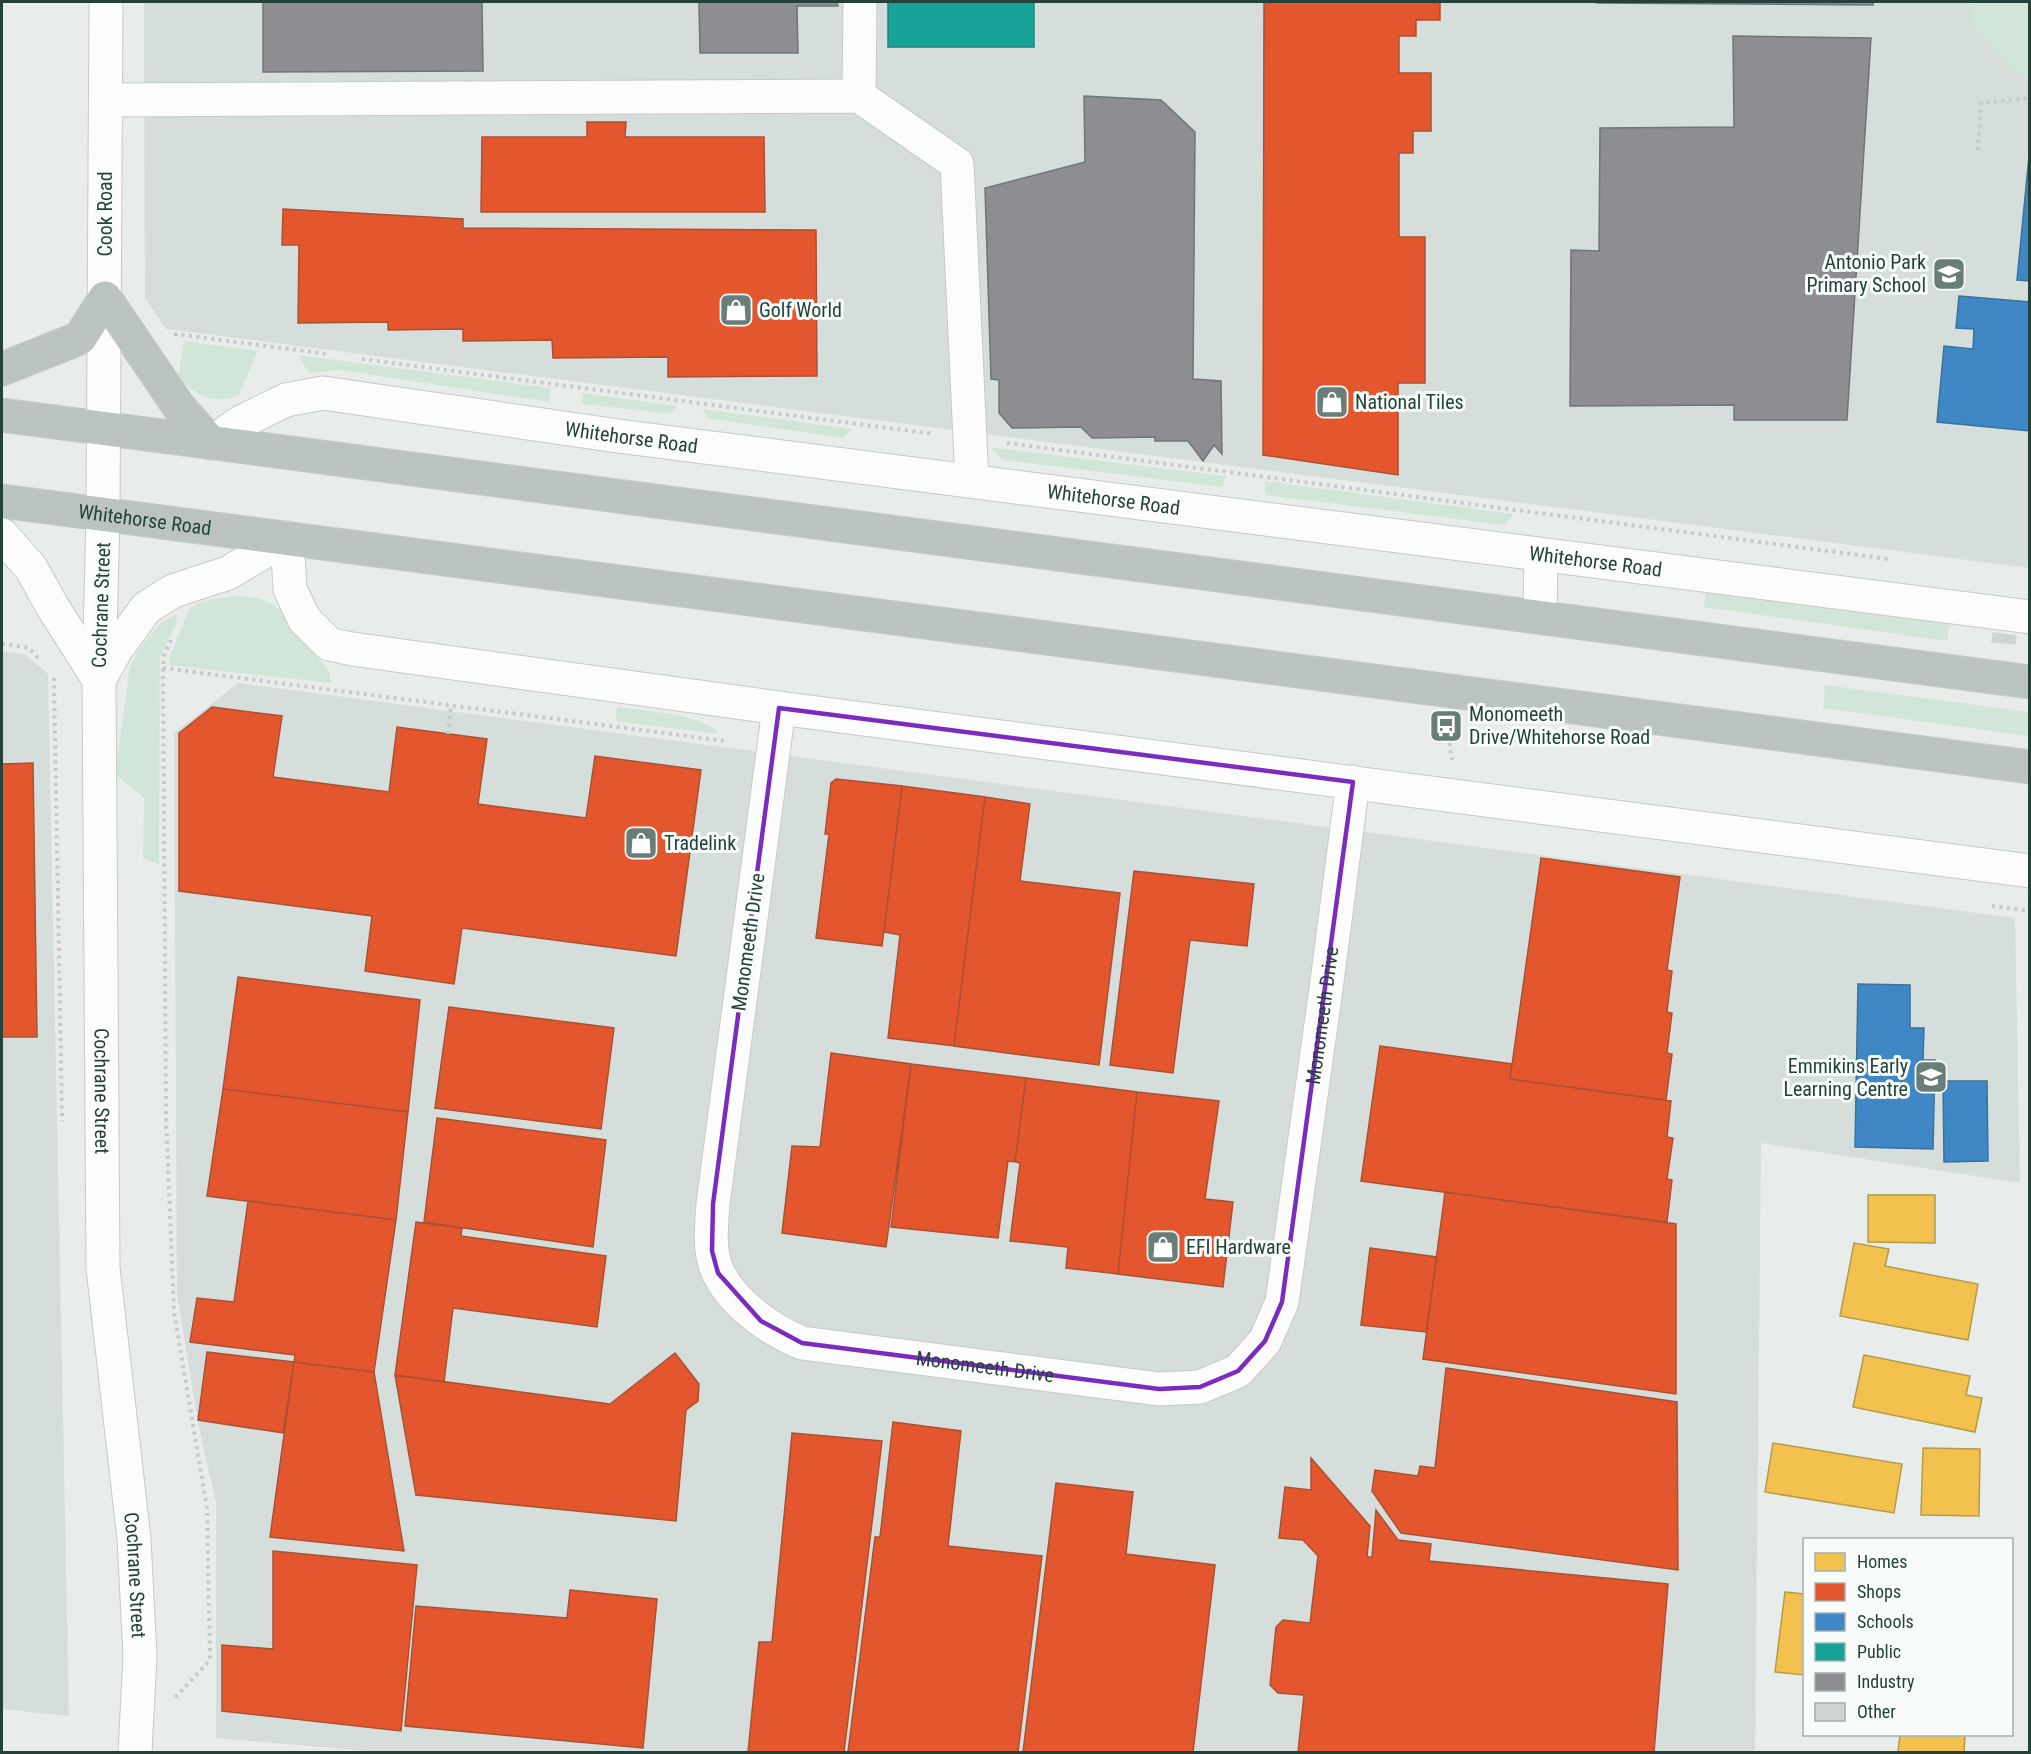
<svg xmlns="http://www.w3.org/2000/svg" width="2031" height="1754" viewBox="0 0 2031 1754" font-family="'Roboto Condensed',sans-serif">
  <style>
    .built { fill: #d6dedb }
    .green { fill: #d1e6d8 }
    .homes { fill: #f2c14e; stroke: #b49b48; stroke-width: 1.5 }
    .shops { fill: #e4572e; stroke: #aa5132; stroke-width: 1.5 }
    .schools { fill: #3f88c5; stroke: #37739b; stroke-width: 1.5 }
    .public { fill: #17a398; stroke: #1b867c; stroke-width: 1.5 }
    .industry { fill: #8d8d92; stroke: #6e7678; stroke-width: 1.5 }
    .building { fill: #cfd4d2; stroke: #d1d6d4; stroke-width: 1.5 }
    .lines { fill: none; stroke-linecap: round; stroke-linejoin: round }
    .minor-casing { stroke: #c5cac8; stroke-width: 35 }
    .highway-casing { stroke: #c3ccc9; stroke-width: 35 }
    .path { stroke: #c3ccca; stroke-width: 4; stroke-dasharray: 3 4.5; stroke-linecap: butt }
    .minor { stroke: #fcfcfc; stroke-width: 33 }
    .highway { stroke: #bcc4c2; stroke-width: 33 }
    .marked { fill: none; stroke: #7b2cbf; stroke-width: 4.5; stroke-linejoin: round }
    .labels { text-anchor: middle; stroke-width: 6; stroke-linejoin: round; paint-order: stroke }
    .street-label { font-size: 20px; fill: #24423a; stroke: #f7fbf9 }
    .poi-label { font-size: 20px; fill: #24423a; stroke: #f7fbf9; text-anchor: start }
  </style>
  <rect width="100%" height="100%" fill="#e8edeb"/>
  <path class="built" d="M144 2H2029V568L166 329 145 298Z
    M2 651 26 655 48 674 69 1716 2 1709Z
    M238 683 2015 918 2020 1183 1761 1143 1755 1752H380L216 1738V1503L198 1423 177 1294 174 733Z"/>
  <path class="green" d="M1971 2H2029V77L2015 72 1970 22Z
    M184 341 258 351 239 394C218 407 192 394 178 377Z
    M298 355 551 388 549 402 340 370 309 373Z
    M583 393 677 406 670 414 582 404Z
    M703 409 852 429 843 438 707 418Z
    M990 447 1226 476 1222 487 1003 460Z
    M1265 481 1514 514 1504 525 1265 495Z
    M1706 592 1950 623 1947 641 1704 607Z
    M238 596 259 598 274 605 287 617 329 671 331 683 169 665 170 656 190 607 211 599Z
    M176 614 177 622 160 657 159 864 143 859 144 798 115 774 130 667 140 648 151 634 161 623Z
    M1825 685 2029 712V736L1823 708Z
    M617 707C639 710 708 715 719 734L615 721Z"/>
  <path class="homes" d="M1868 1195H1935V1243L1868 1242Z
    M1854 1243 1889 1249 1885 1266 1978 1284 1968 1340 1840 1316Z
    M1864 1355 1970 1376 1966 1395 1982 1398 1975 1432 1853 1407Z
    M1773 1443 1902 1464 1894 1513 1765 1492Z
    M1923 1448 1980 1449 1979 1516 1921 1515Z
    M1785 1592 1804 1594V1675L1775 1672Z
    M1900 1734H1965L1964 1752H1898Z"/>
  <path class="shops" d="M1264 2H1440V20H1416V36H1399V73H1431V131H1413V153H1399V237H1425V383H1398V475L1263 455Z
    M587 122H626L625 137H764L765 212H481L482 137H587Z
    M283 209 463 219V228L816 230 817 376 668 377V357L553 358 552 340 463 341V329L388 330V322L298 323 299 245H282Z
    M212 707 282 716 273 777 389 792 397 727 487 739 478 804 586 818 595 756 701 770 676 956 462 928 454 984 365 971 372 916 179 891V733Z
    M33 763 37 1037H2V764Z
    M836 779 902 786 882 946 816 938 829 834H825L831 783Z
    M902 786 985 797 954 1046 888 1038 900 935 884 932Z
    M985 797 1030 804 1020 881 1120 893 1099 1065 954 1046Z
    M1541 858 1680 877 1667 970 1672 971 1667 1012 1672 1013 1667 1053 1672 1054 1666 1100 1510 1079Z
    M1134 871 1254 884 1247 946 1190 940 1173 1073 1110 1065Z
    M238 977 420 1000 408 1112 223 1089Z
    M449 1007 614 1028 601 1129 435 1108Z
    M1380 1046 1512 1064 1510 1079 1671 1101 1667 1137 1673 1138 1667 1179 1672 1180 1667 1222 1361 1181Z
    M831 1053 911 1064 886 1247 782 1233 792 1146 820 1147Z
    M911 1064 1026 1078 1015 1162 1008 1161 998 1238 891 1227Z
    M1026 1078 1137 1092 1118 1274 1066 1268 1068 1247 1010 1241 1020 1163 1015 1162Z
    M223 1089 408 1112 396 1220 207 1196Z
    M1137 1092 1219 1101 1205 1199 1233 1202 1223 1287 1118 1274Z
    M437 1118 606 1140 593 1247 424 1222Z
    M1445 1192 1676 1224V1394L1423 1359Z
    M248 1201 396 1220 374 1372 294 1362 295 1355 190 1342 197 1298 234 1302Z
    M416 1222 462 1228 461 1236 606 1256 597 1327 453 1308 444 1382 395 1375Z
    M1370 1248 1437 1257 1426 1332 1361 1325Z
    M207 1352 294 1362 283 1433 198 1420Z
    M675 1353 699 1384 698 1401 686 1410 676 1521 416 1495 395 1375 610 1404Z
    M294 1362 374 1372 404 1551 270 1537Z
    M1446 1368 1677 1402 1678 1570 1401 1533 1372 1491 1375 1470 1418 1476 1420 1466 1435 1468Z
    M893 1422 961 1431 948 1546 1042 1556 1018 1752H848L875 1537H880Z
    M792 1433 882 1441 844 1752H748L759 1642H772Z
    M1311 1458 1370 1526 1367 1557H1372L1376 1510 1398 1540 1431 1544 1429 1561 1668 1584 1654 1752H1298L1304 1695 1278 1693 1270 1685 1276 1627 1283 1620 1310 1623 1318 1556 1303 1540 1279 1538 1285 1487 1311 1490Z
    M1056 1483 1133 1492 1126 1554 1215 1565 1193 1752H1023Z
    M273 1551 417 1565 401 1731 222 1711V1645L273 1649Z
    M570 1590 657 1599 643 1748 405 1726 416 1606 567 1618Z"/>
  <path class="schools" d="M2030 146V281L2017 280Z
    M1959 296 2030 302V431L1937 422 1944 346 1973 349 1974 329 1956 328Z
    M1858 984 1910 985V1028H1924L1923 1060H1935L1933 1149 1855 1147Z
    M1943 1081H1987L1988 1161 1944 1162Z"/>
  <path class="public" d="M888 2H1034V47H888Z"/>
  <path class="industry" d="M263 2H482L483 71 263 72Z
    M699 2H837L838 6H797L798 53H700Z
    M1597 2H1873V5L1597 3Z
    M1733 36 1871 38 1847 420H1734V405L1570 406 1571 250 1599 251 1600 128 1734 127Z
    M1084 96 1161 100 1195 132 1193 379 1221 381 1222 454 1214 445 1203 461 1188 441H1155V437L1092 438 1081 427 1012 428 999 413V380L991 379 985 188 1085 162Z"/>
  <path class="building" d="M1993 633 2016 636 2015 644 1992 642Z"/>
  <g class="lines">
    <g class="minor-casing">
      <g id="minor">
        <path id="s1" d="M106 2 103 513 99 680 103 1268 134 1539 140 1656 135 1752"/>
        <path d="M859 96 860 2"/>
        <path d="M106 100 859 96 957 164 972 481"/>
        <path id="s2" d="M211 443 241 422 286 400 323 393 618 436 2030 617"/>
        <path d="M2 535 31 568 52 606 99 680 117 648 146 608 173 591 228 573 287 538 290 589 304 619 329 644 352 649 779 708 2030 871"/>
        <path d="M1540 617 1541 555"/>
        <path id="s3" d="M779 708 713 1204C712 1219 710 1235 712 1250 716 1293 766 1328 802 1343L1159 1389 1200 1387 1238 1371 1265 1341 1282 1302 1326 989 1353 782"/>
      </g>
    </g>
    <g class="highway-casing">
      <g id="highway">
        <path d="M2 369 80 338 105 298 179 407 211 443"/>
        <path d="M2 415 2030 682"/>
        <path id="s4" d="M2 501 2030 767"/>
      </g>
    </g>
    <path class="path" d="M1978 150 1981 103 2030 98
      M176 336V334L327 354
      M362 359 934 434
      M1007 443 1889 559
      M171 640 164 655 163 668 166 1117 174 1312 207 1508 210 1660 175 1698
      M2 644 29 648 39 659
      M163 668 726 741
      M54 678 62 1121
      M1447 728 1452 760
      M448 734 451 705
      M1992 906 2030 911"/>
    <use href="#minor" class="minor"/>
    <use href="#highway" class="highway"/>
  </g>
  <path class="marked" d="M779 708 1353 782 1282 1302 1265 1341 1238 1371 1200 1387 1159 1389 802 1343 761 1321 718 1273 712 1251 713 1204Z"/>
  <defs>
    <g id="school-square" transform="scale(1.725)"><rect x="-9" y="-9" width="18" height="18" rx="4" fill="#697e78" stroke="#f7fbf9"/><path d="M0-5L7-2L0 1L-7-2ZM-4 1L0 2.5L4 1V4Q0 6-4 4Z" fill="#fff"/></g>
    <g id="shop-square" transform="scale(1.725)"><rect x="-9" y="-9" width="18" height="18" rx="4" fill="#697e78" stroke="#f7fbf9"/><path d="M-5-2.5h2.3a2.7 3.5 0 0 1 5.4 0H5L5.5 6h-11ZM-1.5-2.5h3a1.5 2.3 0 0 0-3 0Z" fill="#fff"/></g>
    <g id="bus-square" transform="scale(1.725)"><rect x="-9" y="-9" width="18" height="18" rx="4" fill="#697e78" stroke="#f7fbf9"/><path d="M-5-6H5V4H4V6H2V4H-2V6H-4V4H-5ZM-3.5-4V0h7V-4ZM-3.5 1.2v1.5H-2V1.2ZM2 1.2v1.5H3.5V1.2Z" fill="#fff"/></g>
  </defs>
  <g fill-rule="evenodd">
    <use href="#school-square" x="1949" y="274"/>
    <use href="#shop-square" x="736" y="310"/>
    <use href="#shop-square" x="1332" y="402"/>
    <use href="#bus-square" x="1446" y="726"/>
    <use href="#shop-square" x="641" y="843"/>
    <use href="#school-square" x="1931" y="1077"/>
    <use href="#shop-square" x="1163" y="1247"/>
  </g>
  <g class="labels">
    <g class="street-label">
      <text transform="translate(105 214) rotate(-90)" y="7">Cook Road</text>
      <text dy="7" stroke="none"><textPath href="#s2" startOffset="436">Whitehorse Road</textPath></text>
      <text dy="7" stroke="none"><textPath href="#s2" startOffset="922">Whitehorse Road</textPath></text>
      <text dy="7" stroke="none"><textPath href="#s4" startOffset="144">Whitehorse Road</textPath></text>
      <text dy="7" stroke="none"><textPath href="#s2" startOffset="1408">Whitehorse Road</textPath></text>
      <text transform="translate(101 605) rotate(-88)" y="7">Cochrane Street</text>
      <text transform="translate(748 942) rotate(-82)" y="7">Monomeeth Drive</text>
      <text dy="7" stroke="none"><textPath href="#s3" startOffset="1496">Monomeeth Drive</textPath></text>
      <text dy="7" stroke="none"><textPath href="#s1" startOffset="1089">Cochrane Street</textPath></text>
      <text dy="7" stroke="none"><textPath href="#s3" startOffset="866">Monomeeth Drive</textPath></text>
      <text dy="7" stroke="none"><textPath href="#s1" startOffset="1575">Cochrane Street</textPath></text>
    </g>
    <g class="poi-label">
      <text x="1926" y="269" text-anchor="end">Antonio Park<tspan x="1926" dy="23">Primary School</tspan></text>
      <text x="759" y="317">Golf World</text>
      <text x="1355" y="409">National Tiles</text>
      <text x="1469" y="721">Monomeeth<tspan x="1469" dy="23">Drive/Whitehorse Road</tspan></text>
      <text x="664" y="850">Tradelink</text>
      <text x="1908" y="1073" text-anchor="end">Emmikins Early<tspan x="1908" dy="23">Learning Centre</tspan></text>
      <text x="1186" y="1254">EFI Hardware</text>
    </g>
  </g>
  <rect width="2031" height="1754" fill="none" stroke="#24423a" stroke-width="6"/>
  <rect x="1803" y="1538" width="210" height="198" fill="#f7fbf9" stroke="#a3b1ad" stroke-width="1.5"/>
  <rect x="1815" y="1553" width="30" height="18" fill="#f2c14e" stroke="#a3b1ad" stroke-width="1.5"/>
  <text x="1857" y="1568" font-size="18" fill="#24423a">Homes</text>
  <rect x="1815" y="1583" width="30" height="18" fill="#e4572e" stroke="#a3b1ad" stroke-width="1.5"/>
  <text x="1857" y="1598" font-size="18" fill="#24423a">Shops</text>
  <rect x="1815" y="1613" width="30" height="18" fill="#3f88c5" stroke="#a3b1ad" stroke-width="1.5"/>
  <text x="1857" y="1628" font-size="18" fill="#24423a">Schools</text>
  <rect x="1815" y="1643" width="30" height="18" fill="#17a398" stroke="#a3b1ad" stroke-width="1.5"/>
  <text x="1857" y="1658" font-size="18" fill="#24423a">Public</text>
  <rect x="1815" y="1673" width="30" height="18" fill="#8d8d92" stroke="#a3b1ad" stroke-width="1.5"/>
  <text x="1857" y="1688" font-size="18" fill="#24423a">Industry</text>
  <rect x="1815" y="1703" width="30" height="18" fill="#cfd4d2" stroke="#a3b1ad" stroke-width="1.5"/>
  <text x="1857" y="1718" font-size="18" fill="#24423a">Other</text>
</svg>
